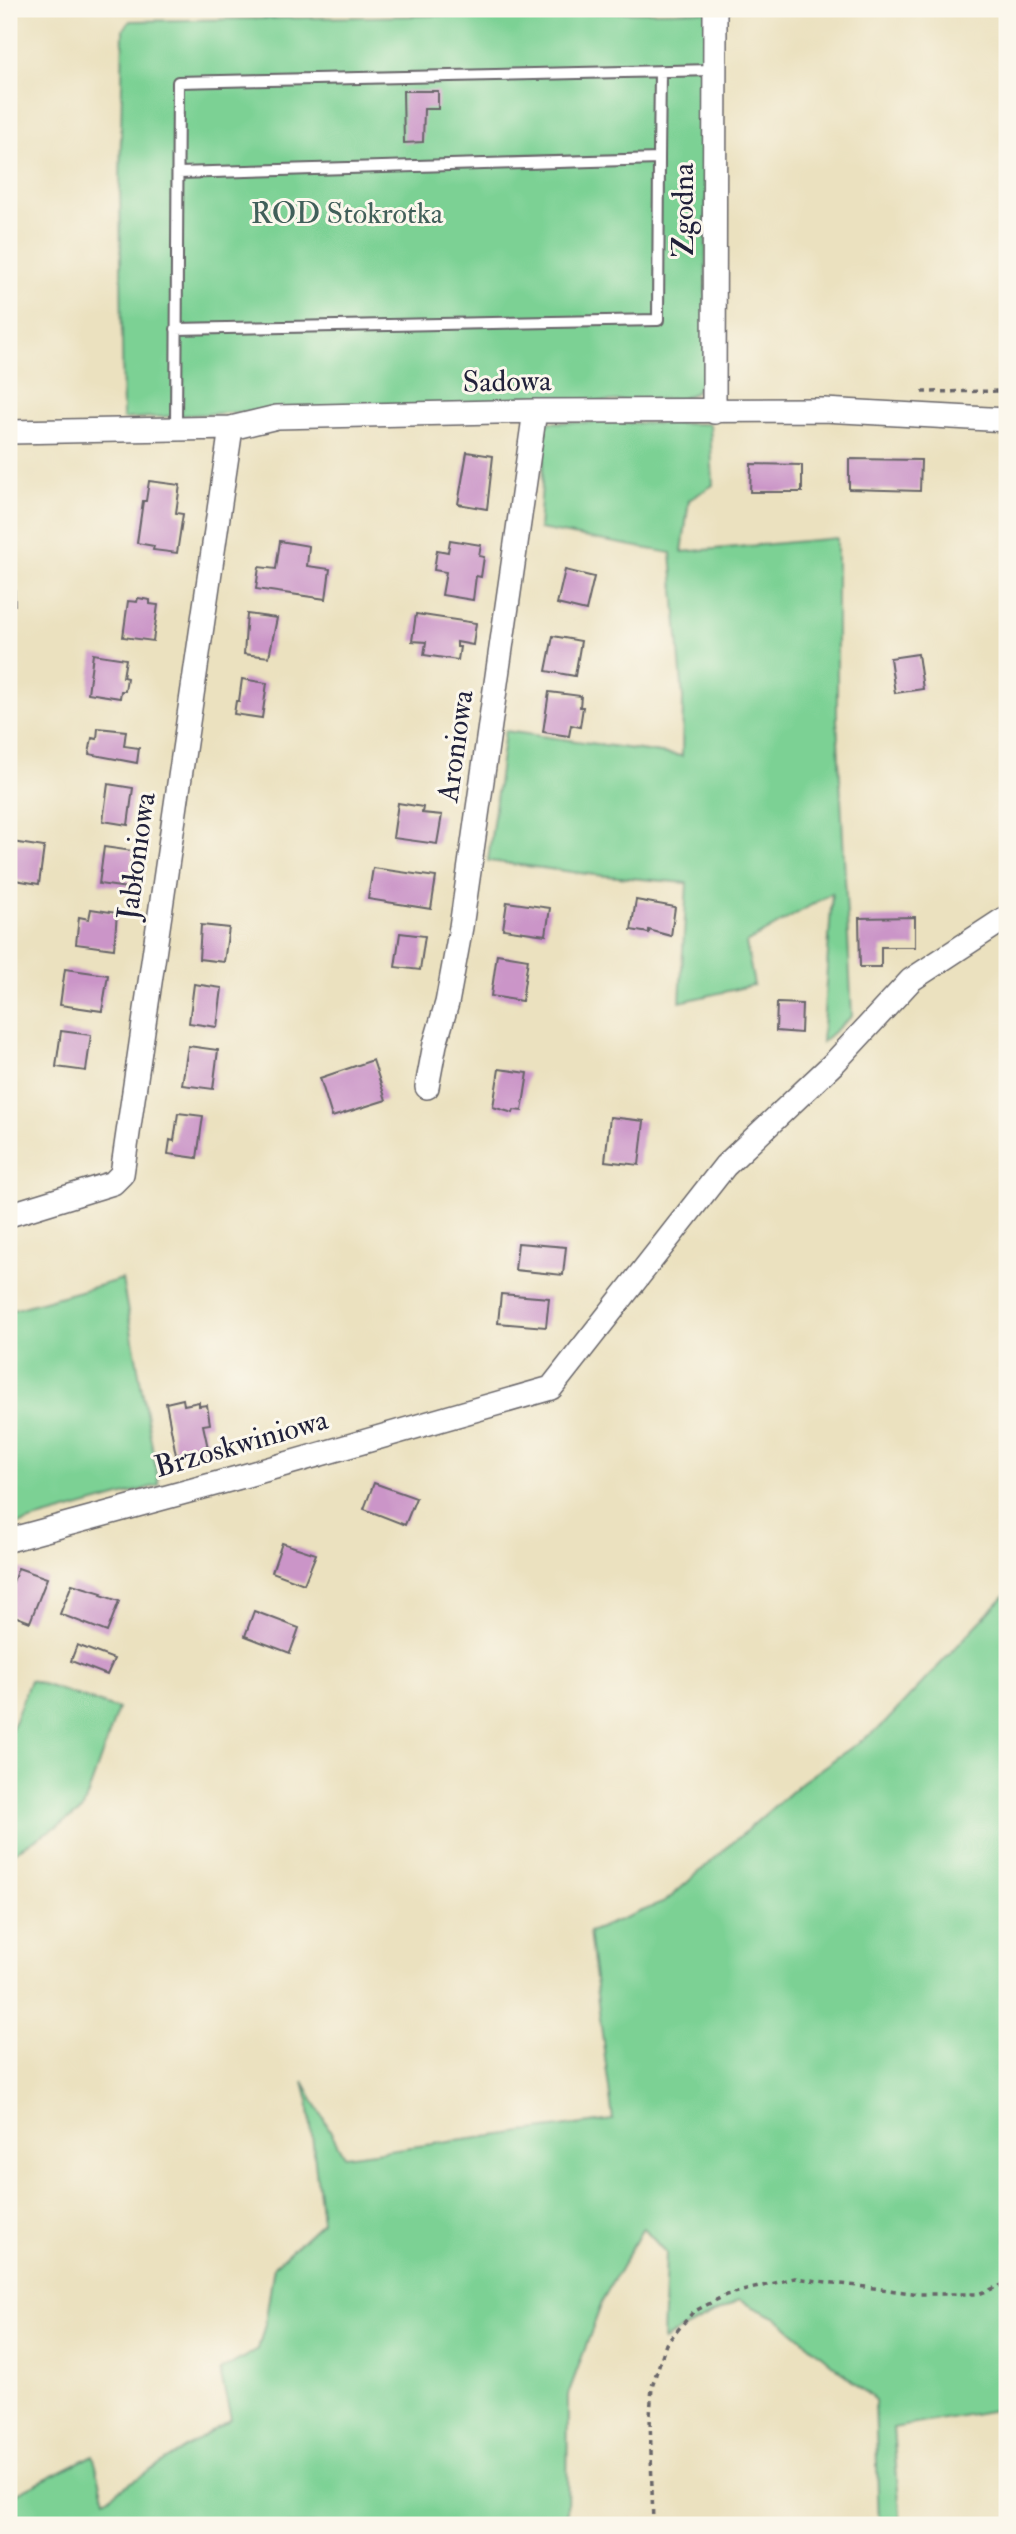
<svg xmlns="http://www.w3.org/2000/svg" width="1016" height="2534" viewBox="0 0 1016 2534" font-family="'IM FELL Double Pica',serif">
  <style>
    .green { fill: #7bd194; stroke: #4e7a68; stroke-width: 2 }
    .building { fill: #cb95c8 }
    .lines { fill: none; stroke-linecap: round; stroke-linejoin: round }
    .lane-casing { stroke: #686569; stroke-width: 14 }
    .street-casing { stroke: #686569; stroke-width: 26 }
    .path { stroke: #686569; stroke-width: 3.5; stroke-dasharray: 5 5; stroke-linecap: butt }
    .lane { stroke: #fff; stroke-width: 10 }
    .street { stroke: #fff; stroke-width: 23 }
    .labels { text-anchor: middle; stroke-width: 6; stroke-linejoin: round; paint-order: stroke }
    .street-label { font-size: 30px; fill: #22223b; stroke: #fbf7ec }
    .park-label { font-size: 30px; fill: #415f5a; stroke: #fbf7ec }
  </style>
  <rect width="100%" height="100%" fill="#fbf7ec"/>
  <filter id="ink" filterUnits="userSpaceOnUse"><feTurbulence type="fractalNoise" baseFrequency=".0143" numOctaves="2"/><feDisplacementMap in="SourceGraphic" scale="14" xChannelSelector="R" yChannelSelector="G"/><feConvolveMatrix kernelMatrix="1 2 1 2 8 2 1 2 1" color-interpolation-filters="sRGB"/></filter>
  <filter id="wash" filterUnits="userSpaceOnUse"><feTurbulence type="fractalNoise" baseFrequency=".00686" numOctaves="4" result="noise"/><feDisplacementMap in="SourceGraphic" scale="28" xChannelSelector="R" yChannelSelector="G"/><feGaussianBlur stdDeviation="1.57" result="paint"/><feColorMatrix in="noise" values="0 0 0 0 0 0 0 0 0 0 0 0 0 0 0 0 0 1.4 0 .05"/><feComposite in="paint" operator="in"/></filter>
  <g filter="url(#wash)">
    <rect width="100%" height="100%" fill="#ebe1bf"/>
    <path class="green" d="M708 11 705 374 695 393 679 399 242 412 123 419 120 186 123 30 130 21Z
      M546 422 710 424 713 485 689 500 682 552 837 538V719L852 1016 822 1042 832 893 746 943 754 985 680 1002 687 883 595 875 488 861 505 731 682 756 683 698 671 553 539 529Z
      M122 1279 159 1485 9 1527V1311Z
      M1007 1593V2408L893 2428 901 2525H879L875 2400 777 2318 739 2300 663 2340 666 2253 643 2228 604 2297 568 2395 567 2525H9V2497L93 2455 105 2499 231 2419 220 2371 258 2349 265 2324 274 2266 322 2222 308 2101 303 2081 344 2156 613 2120 589 1932 665 1902 802 1782 882 1726Z
      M30 1680 118 1709 82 1811 9 1855V1736Z"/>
    <g id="blocks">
      <path class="building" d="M403 91H438V109H424L423 142 404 143Z
        M467 452 493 456 487 509 458 504Z
        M849 459 921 460 920 491 849 489Z
        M751 464 802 465V492H750Z
        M149 481 180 485 176 513 183 514 177 553 153 550 154 546 137 543 143 501H146Z
        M450 540 481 545 479 556 484 557 481 577 476 576 473 600 442 595 446 572 434 570 437 550 448 552Z
        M280 541 309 546 307 566 330 569 326 599 256 589 259 567 276 569Z
        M565 570 594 577 586 611 557 604Z
        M9 571H14L15 605H9Z
        M138 598 150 600V604L158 605 153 641 123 637 128 601 137 602Z
        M247 614 277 618 269 657 244 654Z
        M416 614 476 623 473 645 457 642V647H460L458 660 424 655 426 642 412 641Z
        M553 636 581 641 575 676 546 671Z
        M93 654 126 659 123 677 127 678 125 691H121L120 698 88 693Z
        M918 654 923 689 895 693 890 658Z
        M242 679 267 683 262 718 234 714 236 701H239Z
        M549 692 581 696 580 707H583L580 727 571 725 569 736 543 732Z
        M98 728 126 731 124 746 139 748 137 763 89 754 92 738 97 739Z
        M108 784 133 788 128 825 103 821Z
        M398 803 423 807 422 813 442 815 437 844 393 838Z
        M12 842 44 847 39 884 9 879Z
        M104 847 133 851 128 888 99 884Z
        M373 868 436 877 431 909 368 899Z
        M636 900 675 907 671 936 649 930V933L631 930Z
        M507 902 550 908 546 935 503 929Z
        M91 909 117 913 114 949 76 944 79 917 89 919Z
        M915 917V947H881V967H860L859 918Z
        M201 925 229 928 224 962 199 959Z
        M400 933 425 936 420 970 395 967Z
        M497 954 528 959 522 1001 491 996Z
        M65 969 108 975 102 1011 60 1005Z
        M194 984 222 988 217 1027 189 1023Z
        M777 1003 802 1004 801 1033 776 1031Z
        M61 1031 91 1035 86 1071 56 1067Z
        M188 1046 218 1050 213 1089 182 1085Z
        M373 1060 386 1100 332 1117 320 1078Z
        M499 1069 528 1073 522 1111 514 1110 513 1113 493 1107Z
        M178 1113 203 1116 197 1158 168 1154 170 1140 174 1141Z
        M610 1117 644 1121 639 1165 605 1161Z
        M9 1147H13L11 1172 9 1171Z
        M518 1243 566 1247 563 1275 515 1270Z
        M501 1294 549 1298 546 1327 498 1323Z
        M183 1399 184 1405 199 1402V1406L207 1405 210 1424 203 1425 208 1448 176 1455 166 1403Z
        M374 1483 416 1498 405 1525 364 1509Z
        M282 1543 316 1554 304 1584 272 1572Z
        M18 1568 47 1578 30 1622 9 1614V1593Z
        M72 1584 102 1593 101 1595 119 1601 107 1632 60 1614Z
        M254 1611 299 1628 290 1653 245 1636Z
        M77 1645 114 1659 107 1675 71 1661Z"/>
    </g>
  </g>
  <g filter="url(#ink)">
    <use href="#blocks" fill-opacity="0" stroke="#686569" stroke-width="2"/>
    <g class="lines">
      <g class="lane-casing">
        <path id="lane" d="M178 173 659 159 660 71
          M176 329 658 320 659 159
          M176 429 178 82 714 70"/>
      </g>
      <g class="street-casing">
        <path id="street" d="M714 412 715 9
          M9 432 231 428 277 417 535 411 824 410 1007 420
          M427 1087 435 1044 447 1003 461 927 535 411
          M9 1215 113 1183 122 1174 231 428
          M9 1540 244 1476 551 1388 725 1166 835 1062 911 980 1007 917"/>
      </g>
      <path class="path" d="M922 392 1007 391
        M653 2525 650 2416 652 2386 666 2344 693 2312 726 2295 795 2278 920 2294H979L1007 2283"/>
      <use href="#lane" class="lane"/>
      <use href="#street" class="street"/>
    </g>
  </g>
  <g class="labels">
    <g class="street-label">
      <text transform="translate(683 210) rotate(-90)" y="10">Zgodna</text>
      <text transform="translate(507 381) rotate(-1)" y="10">Sadowa</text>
      <text transform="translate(455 746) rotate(-82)" y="10">Aroniowa</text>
      <text transform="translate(136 856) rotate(-82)" y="10">Jabłoniowa</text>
      <text transform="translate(241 1443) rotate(-16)" y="10">Brzoskwiniowa</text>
    </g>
    <g class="park-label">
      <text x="347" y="223">ROD Stokrotka</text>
    </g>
  </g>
  <rect width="1016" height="2534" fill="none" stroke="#fbf7ec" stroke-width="35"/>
</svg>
